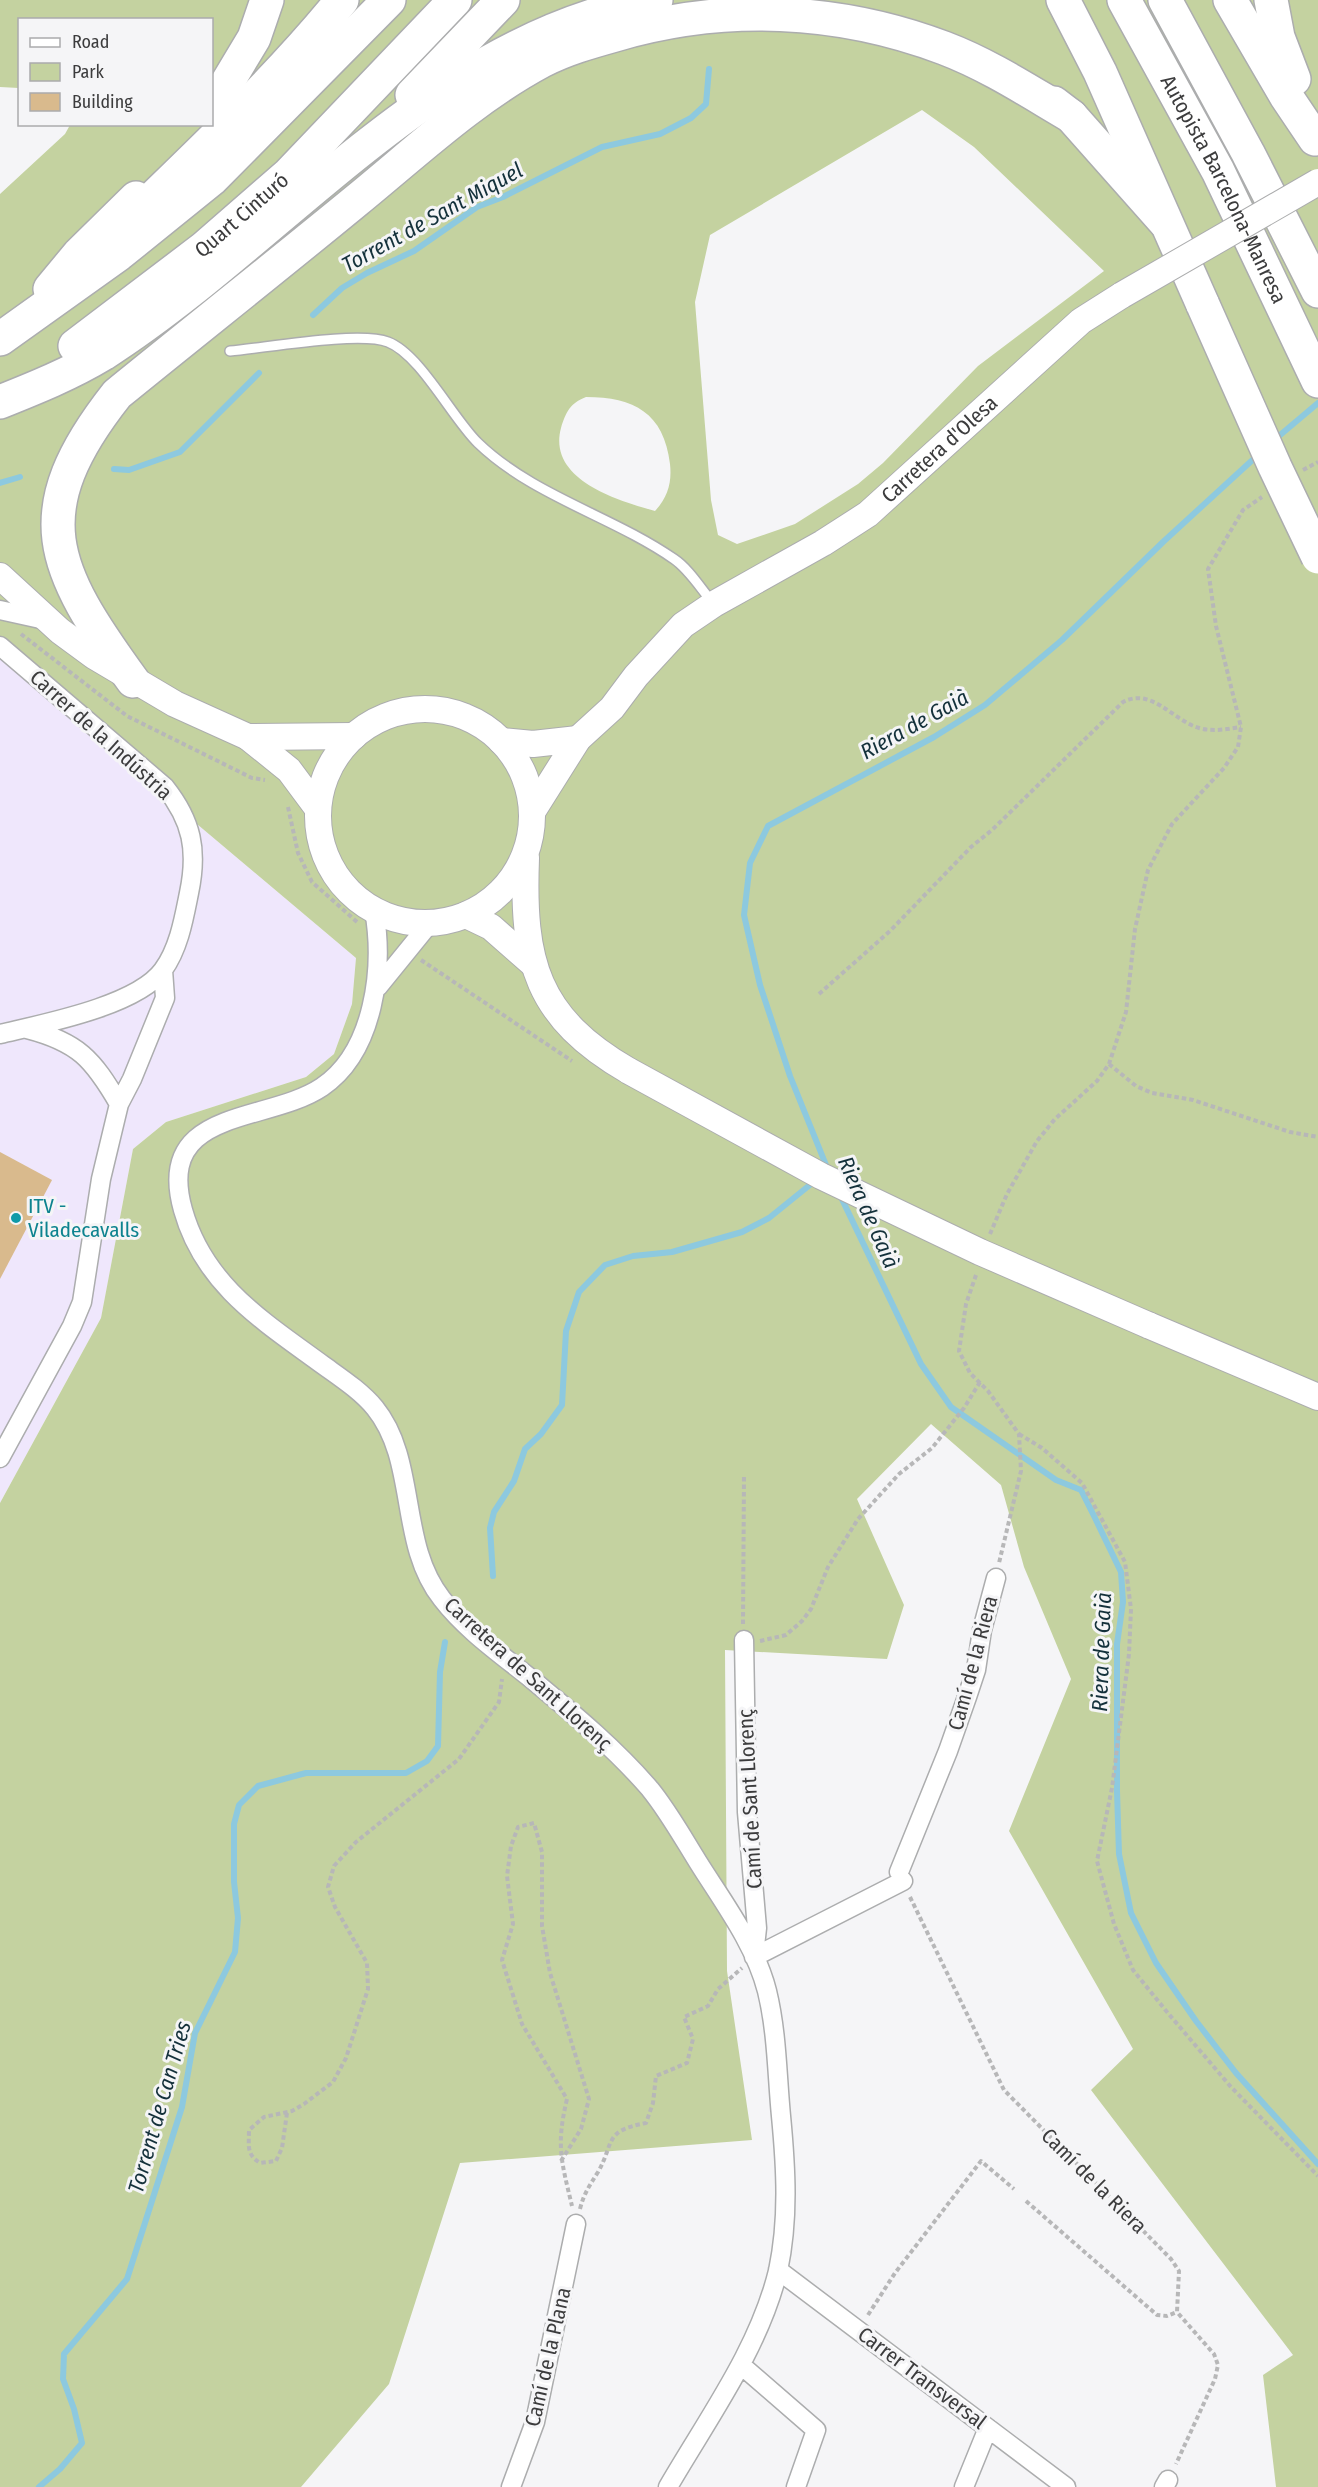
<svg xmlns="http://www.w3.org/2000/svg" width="1318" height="2487" viewBox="0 0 1318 2487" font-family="'Fira Sans Condensed',sans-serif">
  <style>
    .industrial { fill: #efe7fc }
    .green { fill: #c4d2a0; fill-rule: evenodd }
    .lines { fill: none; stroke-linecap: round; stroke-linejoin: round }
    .stream { stroke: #8dc9df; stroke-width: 6 }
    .building { fill: #d9ba8d }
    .lane-casing { stroke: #acadae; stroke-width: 12 }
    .street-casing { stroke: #acadae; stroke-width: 21 }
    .secondary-casing { stroke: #acadae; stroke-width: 28 }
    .highway-casing { stroke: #acadae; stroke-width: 36 }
    .path { stroke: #b7b7b8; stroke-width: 4; stroke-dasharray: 4.5 3; stroke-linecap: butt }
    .lane { stroke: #fff; stroke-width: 9 }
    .street { stroke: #fff; stroke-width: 18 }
    .secondary { stroke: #fff; stroke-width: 26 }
    .highway { stroke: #fff; stroke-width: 33 }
    .secondary-bridge-casing { stroke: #acadae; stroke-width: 28; stroke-linecap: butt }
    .highway-bridge-casing { stroke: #acadae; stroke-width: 36; stroke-linecap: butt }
    .secondary-bridge { stroke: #fff; stroke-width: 26 }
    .highway-bridge { stroke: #fff; stroke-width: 33 }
    .culture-dot { fill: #0f9aa8; stroke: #f5f5f7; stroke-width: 2 }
    .labels { text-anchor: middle; stroke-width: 6; stroke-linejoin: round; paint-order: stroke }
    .street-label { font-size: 21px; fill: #3c3c3d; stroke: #f5f5f7 }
    .culture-label { font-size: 21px; fill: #0d838f; stroke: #f5f5f7; text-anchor: start }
    .water-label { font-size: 22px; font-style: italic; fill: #14313b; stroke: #f5f5f7 }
  </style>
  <rect width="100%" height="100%" fill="#f5f5f7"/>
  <path class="industrial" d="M0 658 356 958 352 1004 334 1054 306 1077 166 1122 133 1149 101 1318 0 1503Z"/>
  <path class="green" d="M0 0H1318V2487H1276L1263 2375 1293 2355 1091 2090 1133 2049 1009 1831 1071 1679 1024 1567 1001 1485 931 1424 857 1499 904 1605 887 1659 725 1650 727 1971 752 2140 460 2163 389 2384 301 2487H0V1503L101 1318 133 1149 166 1122 306 1077 334 1054 352 1004 356 958 0 658V194L65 134 70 125 212 124V20H20L19 88 0 87ZM922 110 974 147 1104 271 978 366 883 463 858 484 795 524 737 544 718 535 711 500 695 302 710 235ZM586 397C634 397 664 413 670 464 672 482 668 497 655 511 619 501 547 480 561 428 566 412 570 403 586 397Z"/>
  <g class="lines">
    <path class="stream" d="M313 315 342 288 367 273 414 251 477 207 503 197 602 147 660 134 691 118 706 104 709 69
      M1273 441 1318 403
      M114 469 129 470 180 452 259 373
      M0 483 20 477
      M828 1170 790 1076 760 985 744 915 750 863 768 826 934 737 985 705 1062 640 1163 542 1259 454
      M839 1193 921 1364 951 1407 1056 1480 1081 1490 1095 1518 1121 1572 1123 1602 1117 1644V1791L1119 1854 1131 1913 1156 1963 1196 2021 1236 2073 1318 2164
      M493 1576 490 1528 494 1512 514 1481 525 1449 541 1434 562 1405 566 1331 579 1292 605 1265 633 1256 672 1252 742 1232 769 1218 816 1180
      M39 2487 60 2469 82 2443 74 2409 63 2379 64 2354 127 2279 182 2107 195 2033 235 1952 238 1918 234 1882V1824L239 1805 258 1786 306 1773H406L427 1761 438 1746 440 1672 445 1642"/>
  </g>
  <path class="building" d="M0 1152 52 1180 0 1279Z"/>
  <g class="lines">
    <g class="lane-casing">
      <path id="lane" d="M230 351C265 348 359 331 388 342 420 354 453 419 478 443 533 496 612 516 674 559 689 569 701 589 713 603"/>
    </g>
    <g class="street-casing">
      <path id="street" d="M0 610 45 620
        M0 646 165 787C192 821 198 850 189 893 184 918 179 948 163 970 137 1006 42 1024 0 1034
        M374 910C384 967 375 1051 322 1087 267 1124 154 1107 183 1210 204 1285 263 1321 323 1365 341 1378 361 1391 375 1408 418 1461 398 1544 442 1599 465 1629 499 1653 529 1677 571 1712 614 1747 650 1789 668 1811 683 1838 698 1862 723 1902 755 1944 767 1991 777 2032 777 2074 781 2116 786 2168 789 2219 778 2271 759 2349 708 2418 668 2487
        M378 987 430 923
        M27 1029C78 1042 93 1059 119 1104
        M0 1458 72 1326 82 1302 101 1179 119 1104 132 1079 165 998 163 970
        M744 1640 747 1812 757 1928 754 1955
        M899 1872 948 1751 967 1697 976 1670 982 1630 996 1578
        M754 1957 903 1881
        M778 2270 1066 2487
        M741 2365 816 2430 796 2487
        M511 2487 535 2422 576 2224
        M964 2487 988 2428
        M1164 2487 1168 2480"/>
    </g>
    <g class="secondary-casing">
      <g id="secondary">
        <path d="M0 576 60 631 94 656 175 704 248 737 289 770 318 809"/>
        <circle cx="425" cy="816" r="107"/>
        <path d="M248 737 354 736"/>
        <path d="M501 741 533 744 578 739"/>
        <path id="s1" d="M532 812 578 739 612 708 636 676 683 625 714 604 823 543 868 514 1081 321 1122 295"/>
        <path d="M526 858C522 962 536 1017 629 1071"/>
        <path d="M466 915 491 927 532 963"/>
        <path d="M1148 1325 1318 1397"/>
      </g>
    </g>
    <g class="highway-casing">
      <g id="highway">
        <path d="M1063 0 1100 72 1203 305"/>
        <path id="s2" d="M1124 0 1218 171 1318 381"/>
        <path d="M1165 0 1248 153 1318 291"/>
        <path d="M1230 0 1286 96 1315 139"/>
        <path d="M1271 0 1278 37 1294 79"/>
        <path d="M412 95 503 0"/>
        <path d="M1054 103 1071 116 1165 222"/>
        <path d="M212 108 254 38 267 0"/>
        <path d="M127 223C200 152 277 80 342 0"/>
        <path d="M50 289 79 254 136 198"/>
        <path d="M0 339 119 254 212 179 389 0"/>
        <path id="s3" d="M75 346 204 248 289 174 455 0"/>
        <path d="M0 402C35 388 70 374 103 354 284 238 433 38 656 0"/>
        <path d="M133 681C51 568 23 513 117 394 197 329 278 265 357 200 417 151 473 98 542 61 565 49 590 42 615 35 724 3 838 8 944 48 989 65 1030 92 1071 116"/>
      </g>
    </g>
    <path class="path" d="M1303 470 1318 462
      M21 634 127 716 252 778 265 780
      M288 807 298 853 312 882 357 922
      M421 960 572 1061
      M819 994 890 931 971 847 992 830 1123 702C1152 687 1172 720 1199 728 1213 732 1227 729 1241 727
      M1109 1064 1136 1086 1152 1093 1193 1100 1290 1132 1318 1137
      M990 1234 1007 1194 1037 1141 1055 1119 1097 1081 1109 1064 1126 1012 1135 929 1148 870 1172 824 1224 768 1238 747 1241 727 1216 626 1208 569 1243 510 1262 497
      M976 1275 966 1304 959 1351 970 1373 988 1391 1019 1434 1021 1471 999 1563
      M1019 1434 1042 1448 1082 1483 1125 1562 1131 1609 1129 1654 1112 1788 1097 1861 1114 1924 1133 1970 1167 2012 1231 2087 1318 2176
      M743 1624 744 1475
      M760 1641 786 1635 802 1621 811 1609 828 1567 858 1519 899 1474 932 1448 964 1408 980 1382
      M910 1897 1004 2090 1171 2259 1179 2271 1177 2312 1214 2354 1218 2365 1215 2379 1176 2464
      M287 2113 282 2148 276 2161 260 2163C246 2154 249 2146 249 2130L264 2117 292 2111 304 2104 333 2082 346 2058 368 1989 367 1963 335 1907 328 1887 334 1866 356 1842 459 1759 499 1702 502 1679
      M561 2161 581 2129 589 2099 550 1973 542 1926V1852L534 1823 518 1827 511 1846 507 1876 513 1924 502 1960 522 2024 567 2099C556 2145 561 2160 572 2206
      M1026 2201 1157 2315 1167 2316 1177 2312
      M580 2209C584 2193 590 2185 598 2172 615 2142 603 2131 646 2123L653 2103 656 2076 687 2063 693 2039 684 2017 708 2006 718 1989 742 1968
      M868 2315 895 2273 981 2161 1014 2189"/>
    <use href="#lane" class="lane"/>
    <use href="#street" class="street"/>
    <use href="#secondary" class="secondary"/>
    <use href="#highway" class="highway"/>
    <g class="secondary-bridge-casing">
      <path id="secondary-bridge" d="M1122 295 1318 182
        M629 1071 821 1176 980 1252 1148 1325"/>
    </g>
    <g class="highway-bridge-casing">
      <path id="highway-bridge" d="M1203 305 1275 467 1318 557"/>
    </g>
    <use href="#secondary-bridge" class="secondary-bridge"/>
    <use href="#highway-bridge" class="highway-bridge"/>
  </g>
  <circle class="culture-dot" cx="16" cy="1218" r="6"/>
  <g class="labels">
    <g class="street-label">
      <text dy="7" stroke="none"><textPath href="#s2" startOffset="214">Autopista Barcelona-Manresa</textPath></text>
      <text dy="7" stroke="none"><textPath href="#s3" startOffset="212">Quart Cinturó</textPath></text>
      <text dy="7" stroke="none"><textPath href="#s1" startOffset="554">Carretera d'Olesa</textPath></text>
      <text transform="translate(101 735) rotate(42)" y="7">Carrer de la Indústria</text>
      <text transform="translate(973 1663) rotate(-75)" y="7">Camí de la Riera</text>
      <text transform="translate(528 1674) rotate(42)" y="7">Carretera de Sant Llorenç</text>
      <text transform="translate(750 1799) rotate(-93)" y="7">Camí de Sant Llorenç</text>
      <text transform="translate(1094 2181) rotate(45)" y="7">Camí de la Riera</text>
      <text transform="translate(548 2357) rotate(-77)" y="7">Camí de la Plana</text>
      <text transform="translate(922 2378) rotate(37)" y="7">Carrer Transversal</text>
    </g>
    <g class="culture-label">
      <text x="28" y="1213">ITV -<tspan x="28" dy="24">Viladecavalls</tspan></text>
    </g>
    <g class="water-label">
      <text transform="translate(432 217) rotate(-29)" y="8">Torrent de Sant Miquel</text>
      <text transform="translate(914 724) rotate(-29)" y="8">Riera de Gaià</text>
      <text transform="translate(869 1212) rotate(66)" y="8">Riera de Gaià</text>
      <text transform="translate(1101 1652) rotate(-88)" y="8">Riera de Gaià</text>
      <text transform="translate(159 2107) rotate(-74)" y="8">Torrent de Can Tries</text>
    </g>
  </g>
  <rect x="18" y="18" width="195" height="108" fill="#f5f5f7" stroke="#ababad" stroke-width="1.5"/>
  <rect x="30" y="38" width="30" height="9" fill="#ffffff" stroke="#ababad" stroke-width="1.5"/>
  <text x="72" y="48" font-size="18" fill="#3c3c3d">Road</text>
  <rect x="30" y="63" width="30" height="18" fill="#c4d2a0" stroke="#ababad" stroke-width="1.5"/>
  <text x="72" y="78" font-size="18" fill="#3c3c3d">Park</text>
  <rect x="30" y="93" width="30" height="18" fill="#d9ba8d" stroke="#ababad" stroke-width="1.5"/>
  <text x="72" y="108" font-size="18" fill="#3c3c3d">Building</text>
</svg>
